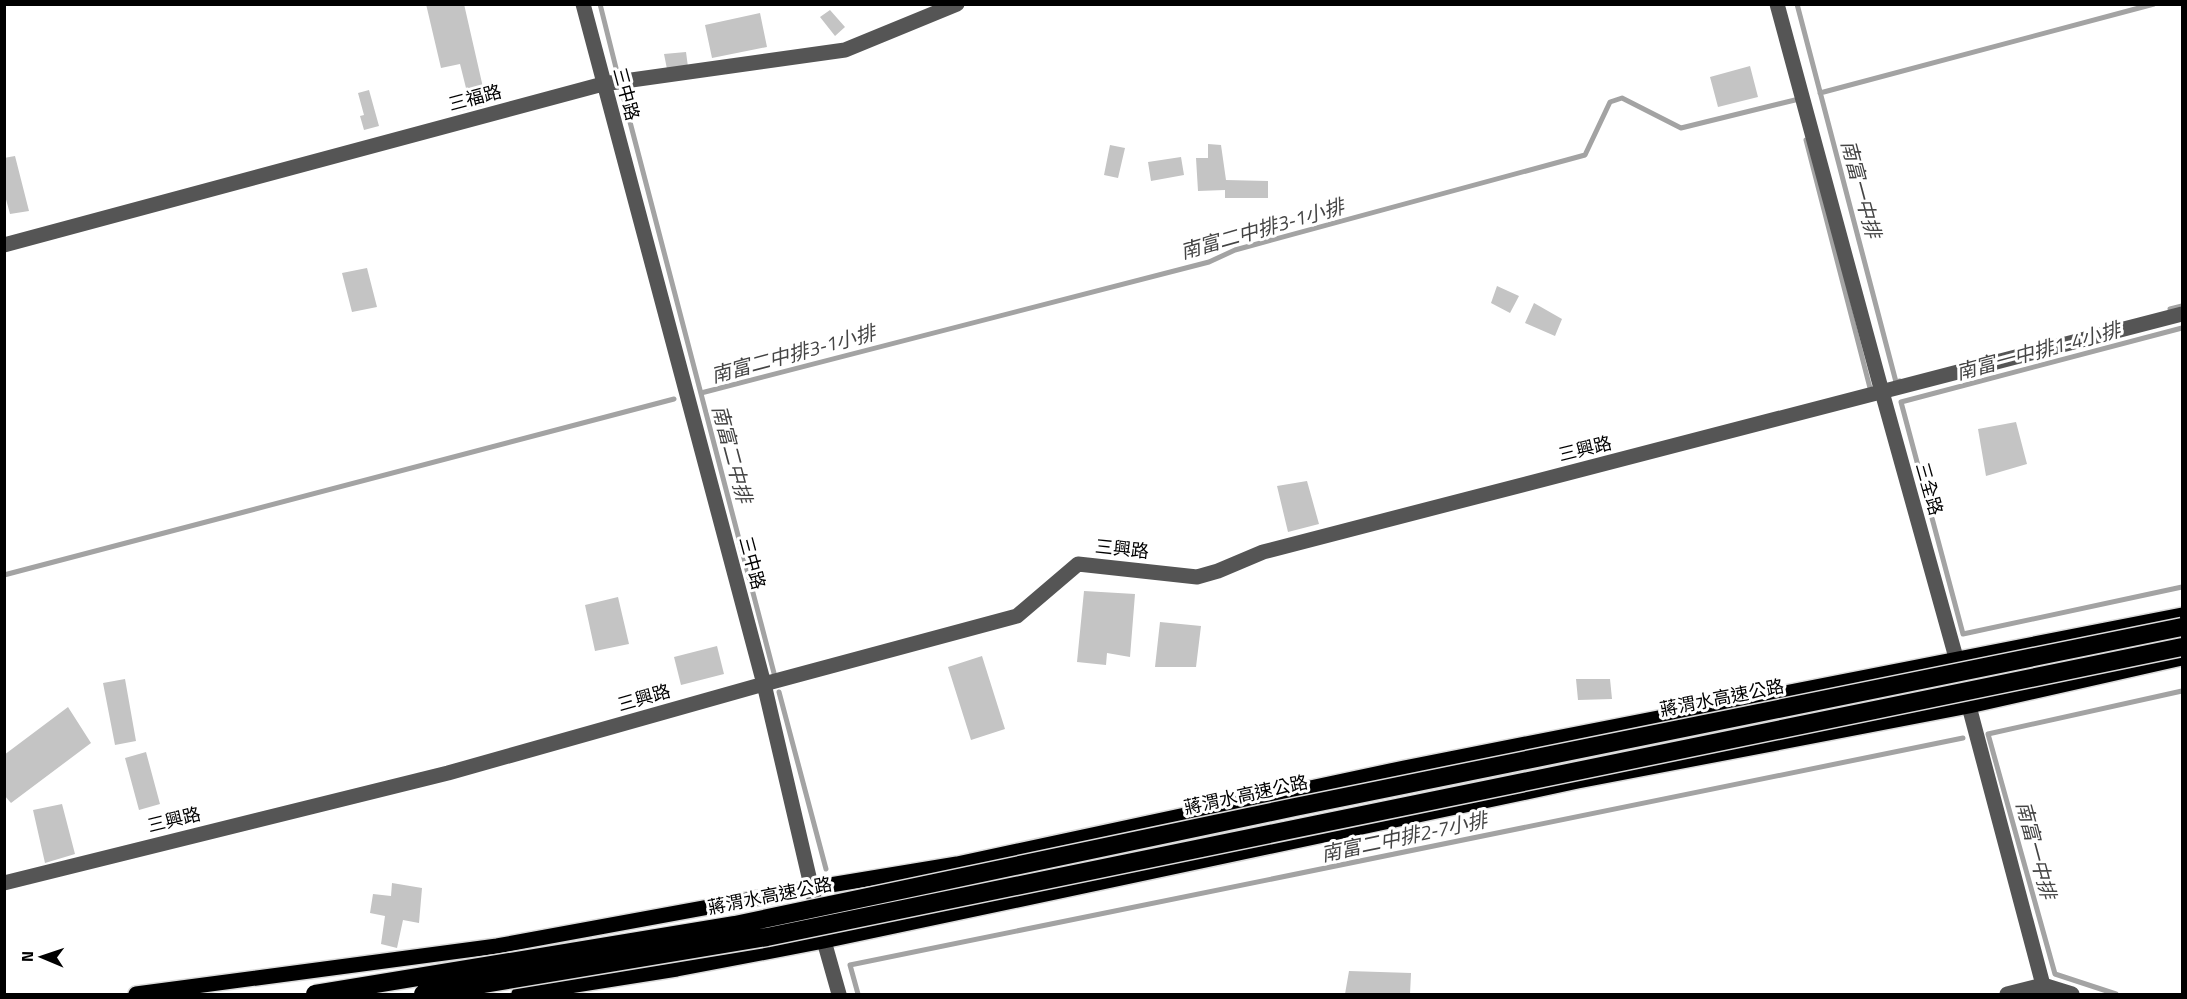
<svg xmlns="http://www.w3.org/2000/svg" width="2187" height="999" viewBox="0 0 2187 999" font-family="'Titillium Web','Noto Sans TC',sans-serif">
  <style>
    .lines { fill: none; stroke-linecap: round; stroke-linejoin: round }
    .stream { stroke: #a3a3a3; stroke-width: 5 }
    .building { fill: #c4c4c4 }
    .major-casing { stroke: #dbdbdb; stroke-width: 18 }
    .minor { stroke: #555; stroke-width: 15 }
    .major { stroke: #000; stroke-width: 15 }
    .highway-bridge-casing { stroke: #dbdbdb; stroke-width: 21; stroke-linecap: butt }
    .highway-bridge { stroke: #000; stroke-width: 18 }
    .labels { text-anchor: middle; stroke-width: 6; stroke-linejoin: round; paint-order: stroke }
    .street-label { font-size: 18px; fill: #000; stroke: #fff }
    .water-label { font-size: 20px; font-style: italic; fill: #444; stroke: #fff }
  </style>
  <rect width="100%" height="100%" fill="#fff"/>
  <g class="lines">
    <path class="stream" d="M600 4 618 76
      M1797 4 1896 382 1900 381
      M1820 93 2154 4
      M624 99 775 677
      M1806 140 1870 388
      M2170 309 2182 306
      M2182 328 1901 402 1963 634 2182 587
      M701 393 1209 262 1235 250 1585 155 1610 102 1622 98 1681 128 1795 100
      M4 575 674 399
      M779 692 826 869
      M858 994 850 965 1963 738
      M2116 994 2055 974 1988 734 2182 691"/>
  </g>
  <path class="building" d="M426 4H464L487 105 457 112 453 95 467 92 460 64 441 68Z
    M830 10 845 27 835 36 820 17Z
    M760 13 767 47 712 58 705 25Z
    M686 52 688 67 667 69 664 54Z
    M1750 66 1758 97 1718 107 1710 77Z
    M369 90 379 126 364 130 360 116 364 115 358 93Z
    M1208 144 1221 145 1226 180 1268 181V198H1225V190L1198 191 1196 158H1208Z
    M1110 145 1125 148 1118 178 1104 175Z
    M15 156 29 211 10 214 4 192V158Z
    M1181 157 1184 175 1151 181 1148 162Z
    M367 268 377 307 352 312 342 273Z
    M1497 286 1519 296 1510 313 1491 303Z
    M1534 303 1562 319 1555 336 1525 323Z
    M2016 422 2027 464 1986 476 1978 429Z
    M1307 481 1319 524 1288 532 1277 486Z
    M1084 591 1135 594 1130 657 1107 653 1106 665 1077 662Z
    M618 597 629 644 595 651 585 605Z
    M1160 622 1201 626 1196 667H1155Z
    M717 646 724 674 681 685 674 657Z
    M982 656 1005 729 971 740 948 667Z
    M125 679 136 741 115 745 103 683Z
    M1576 679H1610L1612 699 1578 700Z
    M68 707 91 743 11 803 4 795V755Z
    M146 752 160 804 139 810 125 758Z
    M62 804 75 854 45 863 33 810Z
    M392 883 422 888 419 923 403 920 397 948 381 944 385 916 370 913 373 894 391 896Z
    M1349 971 1411 973 1410 994H1345Z"/>
  <g class="lines">
    <g class="major-casing">
      <path id="major" d="M136 994 497 946 812 888 957 864 1404 768 2182 615
        M519 994 677 969 824 941 1578 781 1969 706 2182 658"/>
    </g>
    <path class="minor" d="M583 4 764 684 824 941 839 994
      M1777 4 1882 392 1960 672
      M4 245 603 84 845 50 957 4
      M1966 695 2043 985
      M4 883 448 773 764 684 1017 616 1078 564 1197 577 1218 571 1263 552 2182 314
      M2043 985 2072 994
      M2007 994 2043 985"/>
    <use href="#major" class="major"/>
    <g class="highway-bridge-casing">
      <path id="highway-bridge" d="M315 994 735 925 1295 807 2182 627
        M423 994 767 937 2182 647"/>
    </g>
    <use href="#highway-bridge" class="highway-bridge"/>
  </g>
  <g class="labels">
    <g class="street-label">
      <text transform="translate(626 94) rotate(75)" y="6">三中路</text>
      <text transform="translate(475 98) rotate(-15)" y="6">三福路</text>
      <text transform="translate(1585 449) rotate(-14)" y="6">三興路</text>
      <text transform="translate(1929 489) rotate(74)" y="6">三全路</text>
      <text transform="translate(1122 549) rotate(6)" y="6">三興路</text>
      <text transform="translate(752 563) rotate(75)" y="6">三中路</text>
      <text transform="translate(644 698) rotate(-16)" y="6">三興路</text>
      <text transform="translate(1722 698) rotate(-11)" y="6">蔣渭水高速公路</text>
      <text transform="translate(1246 795) rotate(-12)" y="6">蔣渭水高速公路</text>
      <text transform="translate(174 820) rotate(-14)" y="6">三興路</text>
      <text transform="translate(770 896) rotate(-11)" y="6">蔣渭水高速公路</text>
    </g>
    <g class="water-label">
      <text transform="translate(1861 189) rotate(75)" y="7">南富一中排</text>
      <text transform="translate(1262 229) rotate(-16)" y="7">南富二中排3-1小排</text>
      <text transform="translate(2038 351) rotate(-15)" y="7">南富一中排1-4小排</text>
      <text transform="translate(793 354) rotate(-15)" y="7">南富二中排3-1小排</text>
      <text transform="translate(732 454) rotate(75)" y="7">南富二中排</text>
      <text transform="translate(1404 837) rotate(-12)" y="7">南富二中排2-7小排</text>
      <text transform="translate(2036 850) rotate(75)" y="7">南富一中排</text>
    </g>
  </g>
  <rect width="2187" height="999" fill="none" stroke="#000000" stroke-width="12"/>
  <g transform="translate(42 957) rotate(272)" stroke="#ffffff" stroke-width="4.5" paint-order="stroke">
  <path d="M0-4.5L10 22L0 15L-10 22Z" fill="#000000"/>
  <text y="-9" font-size="16" font-weight="bold" text-anchor="middle" fill="#000000">N</text>
  </g>
</svg>
